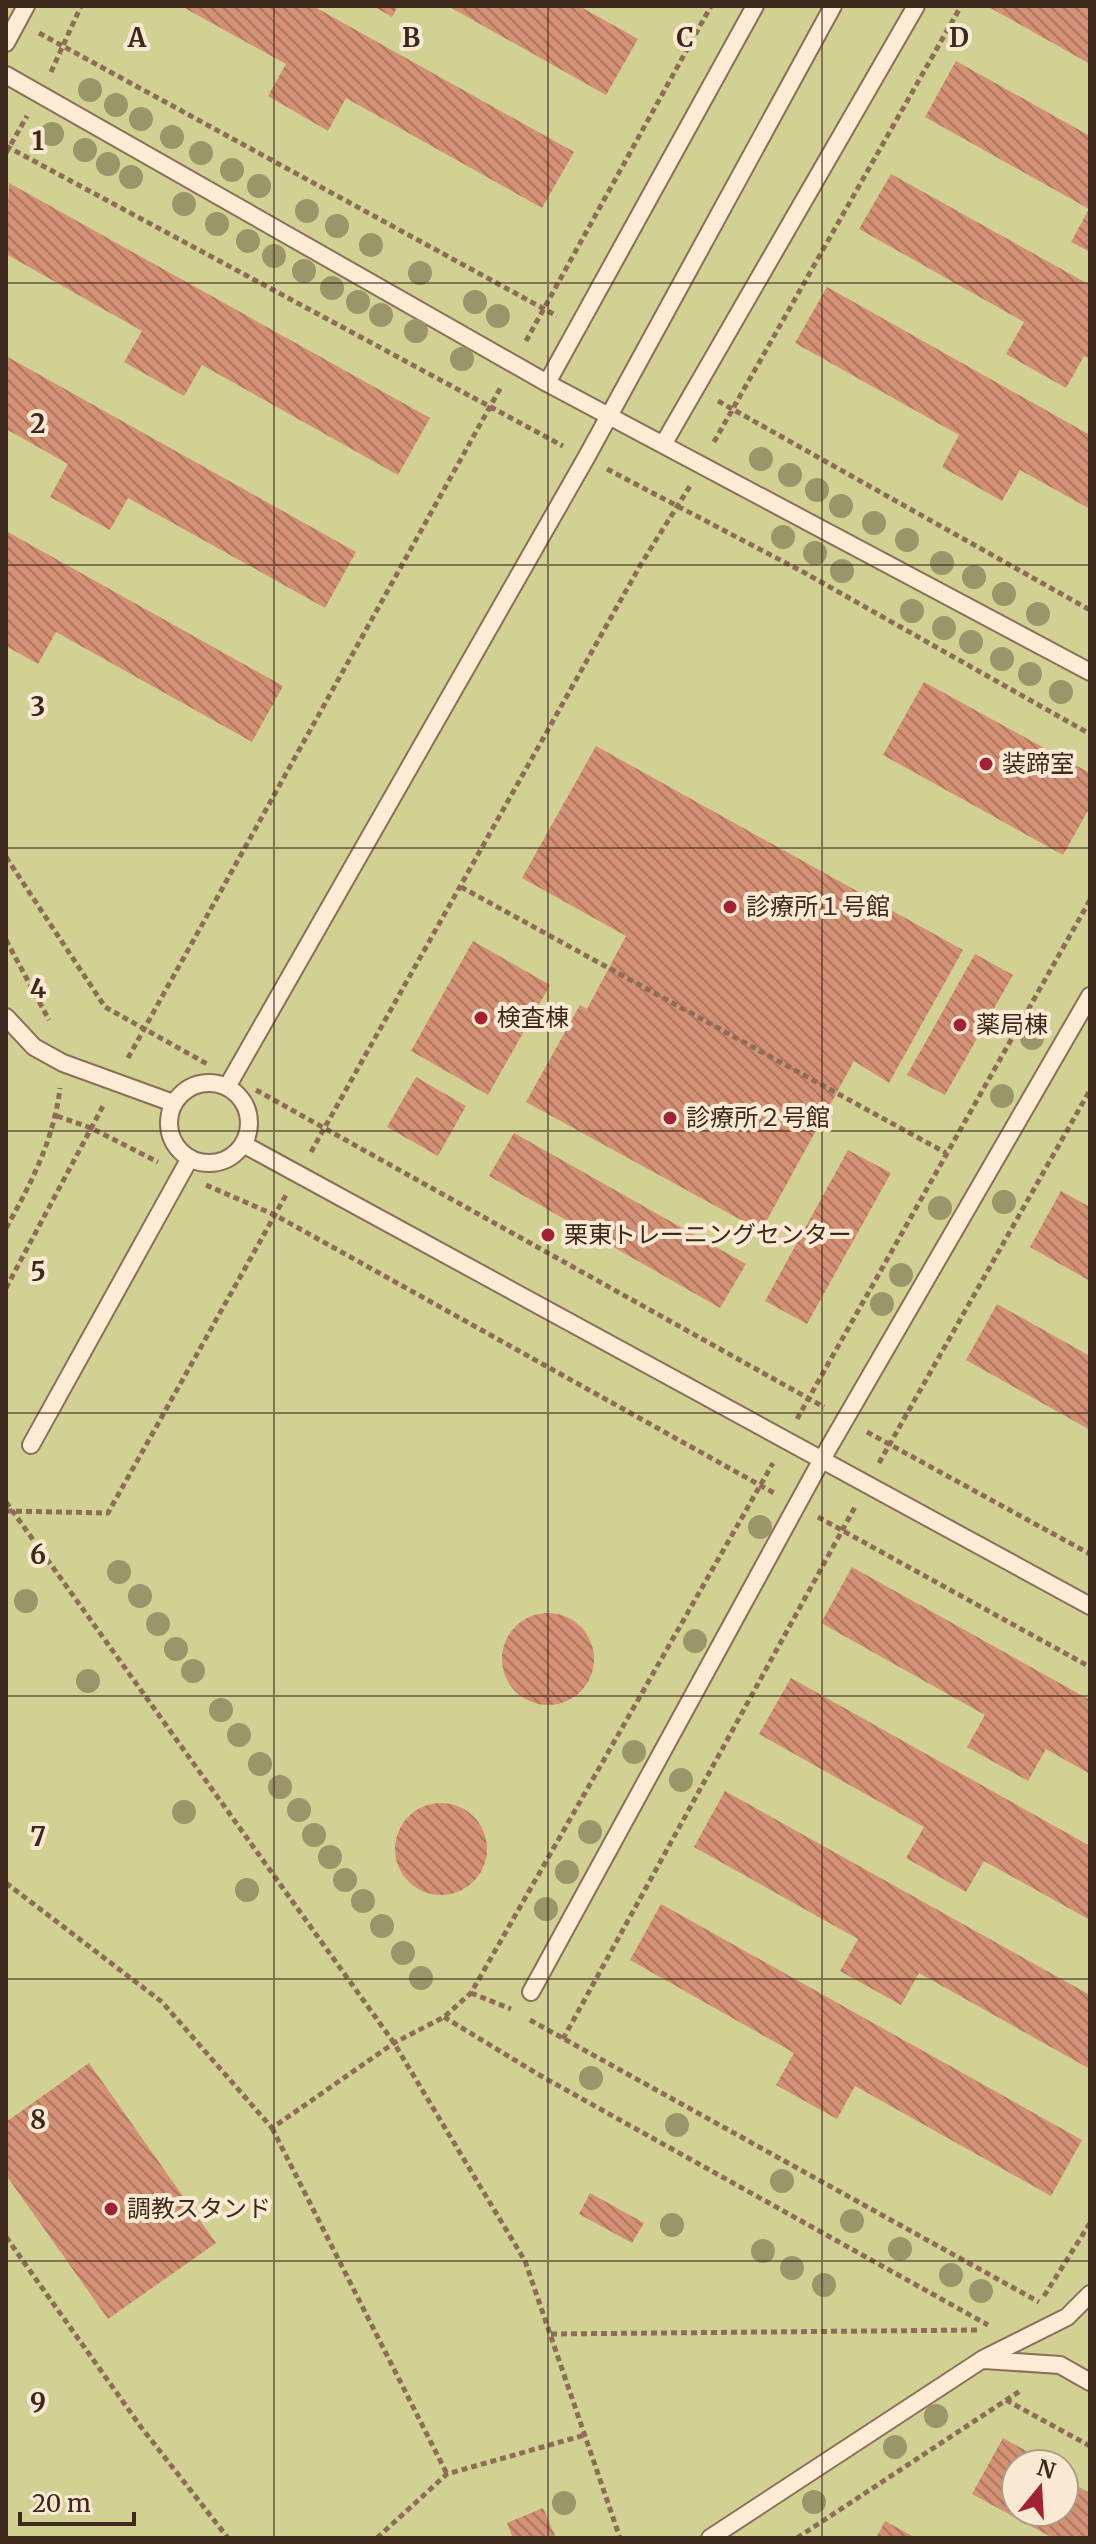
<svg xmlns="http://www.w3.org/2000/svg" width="1096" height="2544" viewBox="0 0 1096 2544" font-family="Merriweather,'Noto Sans JP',serif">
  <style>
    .garden { fill: #d2d194; fill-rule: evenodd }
    .building { fill: url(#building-back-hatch) }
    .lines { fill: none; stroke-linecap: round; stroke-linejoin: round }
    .lane-casing { stroke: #8e6d57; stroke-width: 20 }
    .path { stroke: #8e6d57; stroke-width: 5; stroke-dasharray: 6 4; stroke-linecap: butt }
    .lane { stroke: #fcecd6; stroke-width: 16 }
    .tree { fill: #9b9669 }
    .grid { fill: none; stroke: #3c281d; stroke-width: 2; stroke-opacity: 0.55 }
    .poi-dot { fill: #a32133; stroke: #f9e9d2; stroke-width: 3 }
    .labels { text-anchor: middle; stroke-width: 8; stroke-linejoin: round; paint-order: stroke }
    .poi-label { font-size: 24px; fill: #3c281d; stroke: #f9e9d2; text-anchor: start }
    .grid-label { font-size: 26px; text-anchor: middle; font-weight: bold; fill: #3c281d; stroke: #f9e9d2; stroke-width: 8; stroke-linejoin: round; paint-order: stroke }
  </style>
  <defs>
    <pattern id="building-back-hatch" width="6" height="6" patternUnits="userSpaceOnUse" patternTransform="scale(2)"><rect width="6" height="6" fill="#d49074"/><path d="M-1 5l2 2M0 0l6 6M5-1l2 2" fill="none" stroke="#ad765f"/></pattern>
  </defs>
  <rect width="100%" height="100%" fill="#f2ddc2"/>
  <path class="garden" d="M6 6H1090V2538H6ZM1016 2464H1064V2512H1016Z"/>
  <path class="building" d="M181 6H313L574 152 542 208 346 98 328 131 268 96 286 64Z
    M373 6H398L392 17Z
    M448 6H579L638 39 606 95Z
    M987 6H1090V64Z
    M956 61 1090 136V252L1071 242 1089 209 925 117Z
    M891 174 1090 285V359L1084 356 1066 388 1006 354 1024 322 859 229Z
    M9 183 430 418 398 475 202 365 184 396 124 362 142 331 6 254Z
    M827 287 1090 435V509L1020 470 1002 501 942 467 959 435 795 343Z
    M6 356 356 552 325 608 128 498 110 530 50 497 68 464 6 429Z
    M6 531 283 686 252 742 56 632 38 664 6 646Z
    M924 682 1090 773V807L1063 855 883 755Z
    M596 746 963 950 889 1083 854 1061 761 1231 526 1102 580 1005 587 1009 626 936 522 878Z
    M473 941 550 985 488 1095 411 1051Z
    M975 954 1013 975 945 1095 907 1075Z
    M416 1077 466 1106 438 1156 387 1127Z
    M514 1133 746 1264 720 1308 489 1176Z
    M848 1150 891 1173 807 1324 765 1301Z
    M1061 1191 1090 1207V1281L1030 1247Z
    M997 1304 1090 1356V1430L966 1360Z
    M852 1567 1090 1700V1774L1046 1749 1028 1781 967 1747 985 1715 821 1623Z
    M502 1659a46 46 0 1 1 92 0a46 46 0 1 1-92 0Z
    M791 1678 1090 1846V1920L984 1861 966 1892 906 1858 924 1827 759 1734Z
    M725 1791 1090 1995V2069L919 1973 901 2005 840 1971 858 1939 694 1847Z
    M395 1849a46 46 0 1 1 92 0a46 46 0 1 1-92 0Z
    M661 1904 1082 2140 1051 2196 855 2086 837 2119 776 2085 794 2053 630 1960Z
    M89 2063 216 2243 108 2319 6 2175V2122Z
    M590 2193 644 2223 632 2243 579 2214Z
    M1003 2438 1034 2455 1031 2461 1037 2464H1016V2512H1064V2479L1090 2493V2538H1053L972 2494Z
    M543 2508 556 2538H513L507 2523Z
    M885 2521 916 2538H876Z"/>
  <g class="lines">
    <g class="lane-casing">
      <path id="lane" d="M6 43 26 6
        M6 75 547 383 1090 672
        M547 383 755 6
        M664 443 916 6
        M6 1017 34 1047 63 1063 173 1103
        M169 1123a40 40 0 1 1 80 0a40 40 0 1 1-80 0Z
        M227 1087 586 458 833 6
        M243 1144 1090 1606
        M31 1445 190 1158
        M531 1992 821 1461 1090 996
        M984 2360 1060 2365 1090 2382
        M710 2538 983 2359 1067 2317 1090 2294"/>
    </g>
    <path class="path" d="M39 33 557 316
      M51 72 81 6
      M6 146 563 446
      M6 153 27 116
      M526 341 711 6
      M718 401 1090 610
      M714 442 961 6
      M607 469 805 573 1090 734
      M6 857 105 1007 209 1065
      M461 887 946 1153
      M6 940 49 1020
      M128 1058 502 385
      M256 1090 824 1407
      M57 1116 91 1128 158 1162
      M311 1152 641 564 690 486
      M206 1185 275 1215 774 1493
      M6 1228C31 1184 54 1139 60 1088
      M6 1288 103 1106
      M797 1419 1090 900
      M867 1432 1090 1554
      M879 1463 1090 1090
      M6 1502 394 2043 525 2261 620 2538
      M6 1511 108 1513 286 1195
      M818 1517 1090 1667
      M6 1883 162 2002 272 2128 394 2043 444 2017 471 1993 773 1463
      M471 1993 511 2009
      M444 2017 541 2076 988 2325
      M530 2020 1039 2302
      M563 2039 855 1507
      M272 2128 447 2474
      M6 2237 141 2427 228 2538
      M1044 2296 1090 2223
      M551 2334 977 2330
      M1006 2400 1090 2446
      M377 2538 447 2474 585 2435
      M797 2538 1020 2391"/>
    <use href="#lane" class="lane"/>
  </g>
  <g class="tree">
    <circle cx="90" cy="90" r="12"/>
    <circle cx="116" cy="105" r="12"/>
    <circle cx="141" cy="119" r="12"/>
    <circle cx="52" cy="134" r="12"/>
    <circle cx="172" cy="137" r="12"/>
    <circle cx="85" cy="150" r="12"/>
    <circle cx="201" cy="153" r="12"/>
    <circle cx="108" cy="164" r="12"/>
    <circle cx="232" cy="170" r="12"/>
    <circle cx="131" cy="177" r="12"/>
    <circle cx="259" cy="186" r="12"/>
    <circle cx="184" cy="204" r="12"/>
    <circle cx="307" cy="211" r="12"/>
    <circle cx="217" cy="224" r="12"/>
    <circle cx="337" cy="226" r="12"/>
    <circle cx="248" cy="241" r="12"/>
    <circle cx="371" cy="245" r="12"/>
    <circle cx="274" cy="256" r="12"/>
    <circle cx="304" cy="271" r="12"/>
    <circle cx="420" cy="273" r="12"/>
    <circle cx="332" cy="288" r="12"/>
    <circle cx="358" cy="302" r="12"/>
    <circle cx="475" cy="302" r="12"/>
    <circle cx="381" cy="315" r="12"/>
    <circle cx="498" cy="316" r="12"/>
    <circle cx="416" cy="331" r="12"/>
    <circle cx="462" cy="359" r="12"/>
    <circle cx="761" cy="459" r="12"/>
    <circle cx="790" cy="475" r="12"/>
    <circle cx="817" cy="490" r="12"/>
    <circle cx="841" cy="506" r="12"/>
    <circle cx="874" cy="523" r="12"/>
    <circle cx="783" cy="537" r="12"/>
    <circle cx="907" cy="540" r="12"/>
    <circle cx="815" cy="553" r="12"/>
    <circle cx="942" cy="563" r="12"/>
    <circle cx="842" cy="571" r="12"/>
    <circle cx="974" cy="577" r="12"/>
    <circle cx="1004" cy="594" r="12"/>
    <circle cx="912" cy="611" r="12"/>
    <circle cx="1038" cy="614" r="12"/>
    <circle cx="944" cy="628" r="12"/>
    <circle cx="971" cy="642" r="12"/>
    <circle cx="1002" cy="659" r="12"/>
    <circle cx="1030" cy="674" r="12"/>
    <circle cx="1061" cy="692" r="12"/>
    <circle cx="1032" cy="1038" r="12"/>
    <circle cx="1002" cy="1096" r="12"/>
    <circle cx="1004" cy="1202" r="12"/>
    <circle cx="940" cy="1208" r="12"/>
    <circle cx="901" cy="1275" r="12"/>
    <circle cx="882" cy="1304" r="12"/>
    <circle cx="760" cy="1527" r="12"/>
    <circle cx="119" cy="1572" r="12"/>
    <circle cx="140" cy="1596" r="12"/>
    <circle cx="26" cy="1601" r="12"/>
    <circle cx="158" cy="1624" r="12"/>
    <circle cx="695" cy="1641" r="12"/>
    <circle cx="176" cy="1649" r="12"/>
    <circle cx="193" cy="1671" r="12"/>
    <circle cx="88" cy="1681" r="12"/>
    <circle cx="221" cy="1710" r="12"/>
    <circle cx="239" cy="1735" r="12"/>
    <circle cx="634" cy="1752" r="12"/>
    <circle cx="260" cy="1764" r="12"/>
    <circle cx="681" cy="1780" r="12"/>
    <circle cx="280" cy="1787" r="12"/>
    <circle cx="299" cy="1810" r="12"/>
    <circle cx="184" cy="1812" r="12"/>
    <circle cx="590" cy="1832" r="12"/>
    <circle cx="314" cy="1835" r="12"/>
    <circle cx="330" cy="1857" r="12"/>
    <circle cx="567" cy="1872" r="12"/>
    <circle cx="345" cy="1880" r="12"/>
    <circle cx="247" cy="1890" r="12"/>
    <circle cx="363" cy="1901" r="12"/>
    <circle cx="546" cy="1909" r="12"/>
    <circle cx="382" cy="1926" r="12"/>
    <circle cx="403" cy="1953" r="12"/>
    <circle cx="421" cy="1978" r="12"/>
    <circle cx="591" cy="2078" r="12"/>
    <circle cx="677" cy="2125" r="12"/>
    <circle cx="782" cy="2181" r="12"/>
    <circle cx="852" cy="2221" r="12"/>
    <circle cx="672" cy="2225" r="12"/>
    <circle cx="900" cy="2249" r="12"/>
    <circle cx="763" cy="2251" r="12"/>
    <circle cx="792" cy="2268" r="12"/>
    <circle cx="951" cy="2275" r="12"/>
    <circle cx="824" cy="2285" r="12"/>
    <circle cx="981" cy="2291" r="12"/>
    <circle cx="936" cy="2416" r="12"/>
    <circle cx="895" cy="2447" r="12"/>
    <circle cx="814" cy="2502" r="12"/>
    <circle cx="564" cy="2503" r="12"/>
  </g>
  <path class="grid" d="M274 6V2538M548 6V2538M822 6V2538M6 283H1090M6 565H1090M6 848H1090M6 1131H1090M6 1413H1090M6 1696H1090M6 1979H1090M6 2261H1090"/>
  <g class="poi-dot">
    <circle cx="986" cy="764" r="8"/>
    <circle cx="730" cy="907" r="8"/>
    <circle cx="481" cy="1018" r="8"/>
    <circle cx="960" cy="1025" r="8"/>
    <circle cx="670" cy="1118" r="8"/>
    <circle cx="548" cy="1235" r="8"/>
    <circle cx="111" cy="2209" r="8"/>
  </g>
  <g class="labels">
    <g class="poi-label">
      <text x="1002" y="772">装蹄室</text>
      <text x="746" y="915">診療所１号館</text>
      <text x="497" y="1026">検査棟</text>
      <text x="976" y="1033">薬局棟</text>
      <text x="686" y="1126">診療所２号館</text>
      <text x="564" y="1243">栗東トレーニングセンター</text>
      <text x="127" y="2217">調教スタンド</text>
    </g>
  </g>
  <g class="grid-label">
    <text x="137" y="47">A</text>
    <text x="411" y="47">B</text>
    <text x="685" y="47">C</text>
    <text x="959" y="47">D</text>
    <text x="38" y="150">1</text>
    <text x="38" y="433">2</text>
    <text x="38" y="716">3</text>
    <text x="38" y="998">4</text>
    <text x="38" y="1281">5</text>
    <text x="38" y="1564">6</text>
    <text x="38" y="1846">7</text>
    <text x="38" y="2129">8</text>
    <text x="38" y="2412">9</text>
  </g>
  <rect width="1096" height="2544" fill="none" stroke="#3c281d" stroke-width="16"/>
  <g transform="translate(1040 2488) rotate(18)"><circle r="38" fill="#f9e9d2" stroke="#ad9c8a" stroke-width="2"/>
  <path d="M0-6L14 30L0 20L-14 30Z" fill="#a32133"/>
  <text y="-12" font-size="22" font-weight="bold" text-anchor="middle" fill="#3c281d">N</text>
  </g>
  <path d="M20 2512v12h114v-12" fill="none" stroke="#3c281d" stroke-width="4"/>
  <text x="32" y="2512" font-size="24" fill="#3c281d" stroke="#f9e9d2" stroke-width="6" paint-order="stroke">20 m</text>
</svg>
